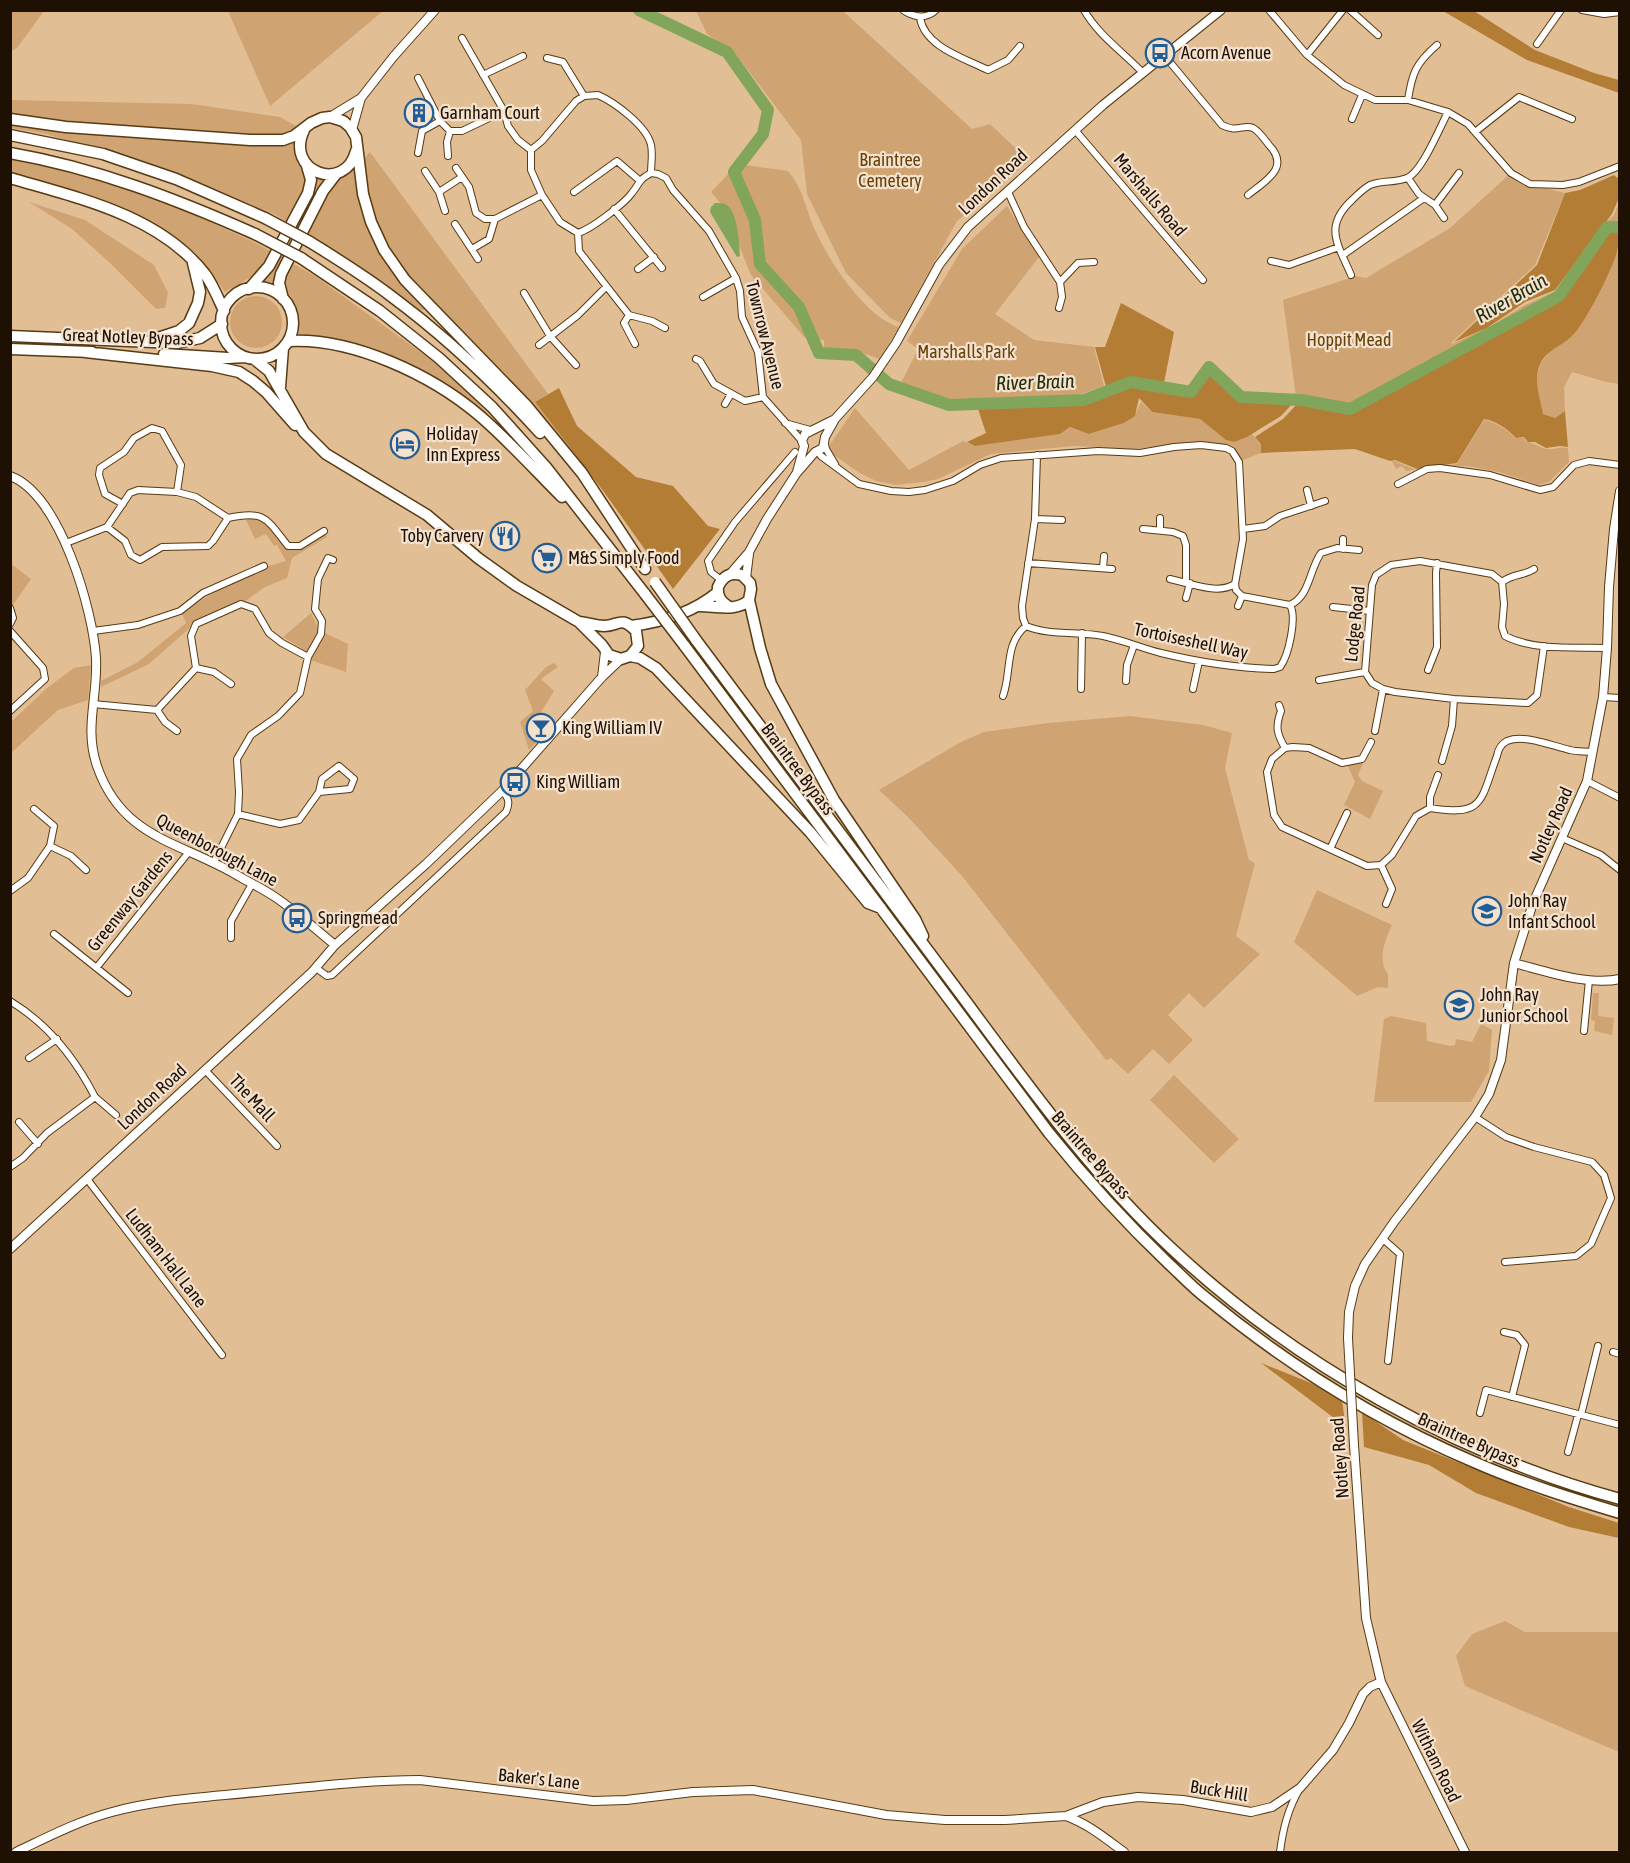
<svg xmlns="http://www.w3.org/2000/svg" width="1630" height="1863" viewBox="0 0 1630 1863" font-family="'Asap Condensed',sans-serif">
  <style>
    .green { fill: #d0a472 }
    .forest { fill: #b47d36 }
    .water { fill: #81a55a }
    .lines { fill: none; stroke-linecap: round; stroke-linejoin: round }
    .river { stroke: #81a55a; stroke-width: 12 }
    .minor-casing { stroke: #583a13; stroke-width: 8 }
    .tertiary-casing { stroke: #583a13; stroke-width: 10 }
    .secondary-casing { stroke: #583a13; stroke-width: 10 }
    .trunk-casing { stroke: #583a13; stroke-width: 13 }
    .minor { stroke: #fff; stroke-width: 6 }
    .tertiary { stroke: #fff; stroke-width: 8 }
    .secondary { stroke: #fff; stroke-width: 8 }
    .trunk { stroke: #fff; stroke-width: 10 }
    .tertiary-bridge-casing { stroke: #583a13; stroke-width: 10; stroke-linecap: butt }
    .trunk-bridge-casing { stroke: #583a13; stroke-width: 13; stroke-linecap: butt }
    .tertiary-bridge { stroke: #fff; stroke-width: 8 }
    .trunk-bridge { stroke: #fff; stroke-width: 10 }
    .labels { text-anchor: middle; stroke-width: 4.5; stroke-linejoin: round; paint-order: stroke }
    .poi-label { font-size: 18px; fill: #1e1103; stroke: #f4e2ce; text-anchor: start }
    .park-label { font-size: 18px; fill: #674108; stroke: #f4e2ce }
    .street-label { font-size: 18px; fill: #1e1103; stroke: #f4e2ce }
    .water-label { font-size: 20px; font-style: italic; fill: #212f0f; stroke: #f4e2ce }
  </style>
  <rect width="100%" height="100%" fill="#e2be95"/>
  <path class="green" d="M10 11H44L17 48 11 51Z
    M228 11H383L270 106Z
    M696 11H843L972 129 990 124 1029 161 957 221 901 323 890 318 846 273 807 194 801 140 735 53 707 34Z
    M10 100 192 104 280 117 298 127 293 146 298 162 314 176 339 179 355 168 370 152 548 394 535 402 579 460 442 310H420L317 240 274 214 168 171 46 134 11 128Z
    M10 159 95 178 179 208 254 242 315 276 455 377 488 414 486 416 364 348 332 339 299 334V316L288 294 251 277 225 292 196 253 147 222 11 175Z
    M738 164 788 171C803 188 806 210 815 230 829 261 865 317 899 327L880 359 856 351 824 350V340L804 337 751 275 723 206 711 192Z
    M1511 173 1530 184 1565 193 1535 265 1452 342V344L1491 326 1525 305 1556 291 1600 229 1614 215 1619 202V225L1606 226 1557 295 1440 355 1350 409 1296 397 1283 300 1356 276 1366 278 1450 228Z
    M29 202 85 220 154 265 168 293 165 308 156 309 109 262 72 229Z
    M1007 206 1039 257 995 314 1034 340 1094 347 1104 386 1078 395 950 400 901 383 918 349 907 341 962 249Z
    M1619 240V384L1606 382 1572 372 1564 387 1565 411 1555 418 1543 414 1535 385 1540 364 1551 350 1571 337 1593 303 1618 251Z
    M230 322a26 26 0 1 1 52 0a26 26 0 1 1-52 0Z
    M1141 402 1152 412 1200 419 1226 440 1234 442 1252 434 1261 444V453L1243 460 1233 449 1172 445 1133 449 1074 446 991 454 938 479 924 482 896 485 876 481 858 472 831 453 829 446 855 408 909 470 963 441 975 446 1060 434 1070 427 1090 434 1124 423 1135 415Z
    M1484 420C1495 422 1508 430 1515 438H1524L1527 442C1535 443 1540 448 1547 449 1554 450 1561 446 1568 448L1569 462 1549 482 1538 485 1499 472 1466 466H1445L1406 471 1402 466 1396 469 1392 461H1395L1416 470 1457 464Z
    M253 518 269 524 288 546H300L324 531 327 537 292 558 287 578 265 587 241 604 192 626 149 664 101 687V681L138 662 186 623 182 614C213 591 249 570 286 561L277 545 274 546 266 534 255 539 246 520Z
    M10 563 31 579 11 608H10Z
    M311 613 319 630 348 644 346 672 310 660 307 652 283 637Z
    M554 663 558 667 541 679 554 691 533 725 535 728 533 731 541 737 529 750 520 722 533 711 525 690 546 667Z
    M91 665 88 700 58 710 11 753V722L47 688 74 668Z
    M1130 716 1203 725 1232 733 1225 768 1249 860 1255 863 1236 936 1260 954 1204 1008 1189 993 1168 1015 1193 1040 1169 1064 1153 1049 1128 1074 1111 1058 1106 1060 962 876 909 818 879 790 961 742 984 732 1048 723Z
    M1362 760 1364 761 1358 775 1362 781 1383 791 1370 819 1344 805 1355 782 1347 764Z
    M1317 890 1392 925C1385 940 1377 960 1388 974V988L1378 987 1357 996 1294 942Z
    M1593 993H1599L1598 1016 1614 1018 1612 1035 1594 1031 1595 1021 1591 1020Z
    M1391 1016 1426 1023 1427 1041 1451 1046 1455 1045 1456 1039 1472 1042 1481 1024 1492 1030 1489 1071 1471 1102H1374L1384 1019Z
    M1174 1075 1239 1139 1214 1163 1150 1100Z
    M1505 1621 1525 1632H1619V1752L1465 1686 1456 1656 1472 1634Z"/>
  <path class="forest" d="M1443 11H1474L1535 50 1594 73 1619 80V93L1527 60Z
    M1614 175 1619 179V198L1612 214 1555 290 1525 302 1487 328 1454 342 1537 265 1565 193 1580 190Z
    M1608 229H1619C1619 237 1619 245 1617 252 1612 270 1584 326 1571 337 1561 346 1546 351 1540 364 1533 381 1540 397 1543 414L1555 418 1565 411 1568 447 1560 446 1546 448 1535 442H1528L1524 437 1516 438C1508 429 1496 421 1484 419L1457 463 1417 469 1395 460 1390 461 1355 449 1261 453V444L1255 437 1283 419 1298 403 1350 412 1560 298Z
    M1121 303 1174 332 1163 388 1192 393 1209 370 1241 399 1294 402 1281 416 1247 437 1234 442 1226 440 1200 419 1152 412 1139 398 1135 416 1124 423 1089 434 1070 427 1060 434 975 446 967 442 986 433 978 409 1085 403 1108 394 1095 347H1105Z
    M559 388 577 426 636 477 673 486 708 526 720 529 673 589 604 492 535 402Z
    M1261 1363 1311 1383 1342 1400 1346 1429 1344 1437 1337 1434 1334 1418Z
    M1362 1412 1403 1440 1569 1507 1619 1523V1538L1569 1527 1476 1493 1429 1465 1364 1447Z"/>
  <path class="water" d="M715 203C720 203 726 203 729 207 738 217 739 243 740 256L737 257 710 212 711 207Z"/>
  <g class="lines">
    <path class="river" d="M639 10 727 52 768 110 763 134 734 172 755 220 760 264 799 307 819 353 856 355 889 384 949 405 1084 400 1131 382 1191 392 1209 367 1241 397 1301 400 1350 409 1559 296 1607 227H1620"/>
    <g class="minor-casing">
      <path id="minor" d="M903 10C913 17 926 20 936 10
        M1084 10C1098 35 1123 52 1142 72
        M1269 10 1307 55 1344 85 1375 100H1408L1448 112 1468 124 1511 173 1530 184 1563 185 1579 182 1620 166
        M1350 10 1378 35
        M1582 10 1604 14 1620 12
        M920 18C925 47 964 58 988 70L1008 60 1020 46
        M462 38 504 111 508 126 518 140 531 150
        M1537 44 1561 10
        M1164 55 1222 125C1237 133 1243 124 1253 128 1259 131 1265 140 1269 145 1291 168 1265 181 1248 195
        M1307 55 1343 10
        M547 58 563 62 584 96
        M483 75 523 56
        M418 78 440 121 450 131H462L504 111
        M598 95C614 102 647 126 651 145 653 153 651 164 651 173 637 181 641 182 632 193 623 205 591 229 578 233L560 222 542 195 531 170V150L542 141 576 101 584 96Z
        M1408 100C1412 73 1416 63 1437 45
        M1352 119 1362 95
        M1075 130 1203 280
        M1475 132 1519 97 1572 119
        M418 153 422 131 440 121
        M448 156 447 142 450 131
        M456 168 469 187 476 213 485 219H495L542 195
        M425 171 439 192 445 211
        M651 173 658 174 666 178 673 190 709 231 736 278 740 291 742 317 758 352 763 397 802 441
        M1408 178 1419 194 1435 205 1444 218
        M439 192 462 177
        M574 192 617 161 639 180
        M1008 192 1024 227 1060 282 1062 297 1059 308
        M1435 205 1459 173
        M614 209 662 268
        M455 224 478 259
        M578 233 579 251 629 315 652 321 665 328
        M472 249 489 239 495 219
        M1343 255 1424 198
        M1271 261 1289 265 1339 247
        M638 269 654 257
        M1351 275C1338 244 1323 227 1352 200 1357 195 1363 189 1370 185 1382 180 1395 183 1407 178 1422 172 1440 127 1448 112
        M1060 282 1078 263 1094 262
        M524 293 550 336 576 365
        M703 297 736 278
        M629 315 624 323 635 344
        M539 345 578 315 606 287
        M696 359 700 361 714 384 745 401 763 397
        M725 404 731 394
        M785 423 810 430
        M825 444 826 449 835 464
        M818 452 821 456 859 484 891 491 909 492 925 490 953 481 980 465 1001 458 1098 451 1140 453 1174 447 1201 445 1226 448 1232 451 1239 462 1243 539 1235 584 1236 590 1242 596 1290 605
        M1037 455 1035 519 1022 606 1023 618 1026 626C1050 636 1078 631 1103 636 1123 640 1141 648 1161 653 1198 662 1236 668 1274 669L1280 667C1289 655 1297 617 1290 605
        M1398 484 1427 469 1440 468 1490 475 1540 490 1553 487 1574 465 1589 461 1620 465
        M1307 490 1311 506
        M123 504 105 494 99 475 100 468 124 452 134 438 152 428 162 431 181 465 177 492
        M1035 519 1062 520
        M107 527 125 541 131 555 140 560 162 547 208 546 213 541 228 518
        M1143 529 1173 532 1183 536 1186 545V583C1202 587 1220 593 1235 584
        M1243 529 1265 526 1280 516 1325 501
        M1160 530V518
        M66 543 107 527 130 493 138 490 177 492 196 497 228 518C265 510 266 518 288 546H300L324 531
        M1343 549V539
        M1028 563 1112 569
        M1103 568 1104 556
        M1170 579 1186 583
        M721 580 711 572 708 561 735 522 795 452
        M1502 582C1514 573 1524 576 1534 569
        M1186 598 1190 583
        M1290 605C1310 596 1309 570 1321 553L1337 548 1359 550
        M1238 606 1242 596
        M1333 607 1370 611
        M10 608 13 618 10 624
        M10 631 43 668 45 679 10 711
        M93 631 138 625 180 611 203 593 264 566
        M1544 646 1537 695 1528 703 1454 699 1395 692 1383 689 1372 683 1365 672 1372 585 1376 575 1391 565 1420 561 1492 574 1502 582 1504 604 1502 627 1505 636C1534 651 1575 647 1607 648
        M196 668 214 672 231 684
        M1428 670 1437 647 1436 573 1437 563
        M1319 680 1365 672
        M1126 681 1127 665 1134 645
        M1081 689 1082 633
        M1193 689 1199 661
        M1003 696C1012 671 1004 644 1026 626
        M1603 697 1620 698
        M93 704 157 710 196 668 191 636 196 624 241 604 255 609 269 633 282 643 308 657
        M1279 705 1281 711C1275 727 1277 734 1285 748
        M157 710 165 722 177 731
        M1375 731 1383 689
        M1371 742 1362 759 1342 763 1309 748 1293 747 1285 748 1272 759 1267 772 1274 815 1282 827 1367 866 1381 865 1392 855 1416 816 1430 808C1485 817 1480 801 1497 756 1498 750 1501 744 1507 741 1525 734 1552 746 1570 750 1577 752 1585 751 1593 752
        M1442 761 1452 726 1454 699
        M1587 781 1620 798
        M1430 808V797L1438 775
        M238 814 280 824 299 820 319 792 322 779 339 766 354 779 350 789 319 792
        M1562 838 1601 855 1620 870
        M50 846 71 856 86 870
        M1330 849 1347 813
        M214 862 238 814 239 792 237 759 251 735 278 716 300 693 308 657 321 634 322 621 315 609 318 579 328 558 333 560
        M1381 865 1392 889 1386 904
        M10 891 28 878 50 846 54 826 34 809
        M54 934 128 993
        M231 938V921L252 884
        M97 967 188 853
        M316 968 327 976 332 975 506 812C510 803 509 798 502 791
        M10 1001C48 1024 75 1058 95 1097L47 1133 23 1158 10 1167
        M1584 1031 1589 980
        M29 1058 57 1039
        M205 1070 277 1146
        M95 1097 116 1115
        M1475 1117 1506 1137 1534 1147 1592 1162 1604 1175 1611 1198 1591 1244 1576 1256 1505 1262
        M19 1122 38 1144
        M87 1179 222 1355
        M1383 1239 1400 1254 1388 1361
        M1504 1332 1517 1335 1525 1345 1512 1397
        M1613 1352 1620 1354
        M1480 1413 1486 1390 1620 1425
        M1581 1415 1598 1346
        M1568 1452 1578 1415
        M1280 1852C1283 1828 1288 1809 1300 1788"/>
    </g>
    <g class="tertiary-casing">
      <path id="tertiary" d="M797 472 804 446 802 441 805 434 833 420
        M10 476C60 494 93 610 96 658 98 697 84 728 97 766 122 838 178 841 235 874 248 882 262 888 275 897 296 911 315 929 335 945
        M730 574 749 552 767 519 796 474 815 452 823 448 825 437 835 419 873 377 896 343 939 265 968 227 1103 105 1221 10
        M746 578 749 554
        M602 677 605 652
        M1514 963C1545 971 1588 986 1620 979
        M10 1249 312 972 335 945 426 864 502 791 602 677 621 659
        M1348 1338 1349 1312 1355 1286 1365 1264 1394 1222 1475 1117 1489 1094 1501 1060 1514 963 1533 903 1587 781 1603 697 1607 648 1609 587 1614 529 1620 491
        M1354 1445 1366 1618 1381 1682 1465 1852
        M1066 1816C1088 1824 1105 1838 1124 1852
        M16 1852C48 1837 78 1821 112 1812 159 1799 209 1797 257 1792 311 1787 365 1780 420 1780L593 1801 626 1800 693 1792 753 1790 886 1815 945 1820H1005L1066 1816 1103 1802 1138 1797 1183 1800 1251 1812 1272 1807 1300 1788 1333 1750 1349 1723 1363 1694 1370 1687 1381 1682"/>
    </g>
    <g class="secondary-casing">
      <path id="secondary" d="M330 117 361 98 394 56 435 10
        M352 130 361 98"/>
    </g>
    <g class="trunk-casing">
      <path id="trunk" d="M10 119 66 127 250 140H283L294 136 311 123 322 118 330 117 343 121 350 127 356 137 363 194 371 222 384 250 405 280 526 405 582 473 645 569
        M304 130C284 172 345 194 356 151
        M10 135 103 154 176 179 265 218
        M10 153C96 168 176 199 255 234
        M10 178C78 198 159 215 205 274 213 285 218 298 224 311
        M310 242C337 259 365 276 391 296 445 336 494 382 540 433
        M301 258 380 311 439 358 492 407 546 467 645 594
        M221 323a36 36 0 1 1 72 0a36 36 0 1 1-72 0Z
        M249 289 269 266 308 193 311 180 307 166
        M283 299 279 283 281 274 323 191 336 174
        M10 336 177 343 200 338 222 324
        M152 340 179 331 189 323 198 303 200 292 193 263
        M288 341C352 337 432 375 480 416 509 441 535 470 562 497
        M10 349 92 352
        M85 352 212 366 239 372 253 381 266 392 295 425
        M164 354 228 358 245 357
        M254 359 269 371 304 432 326 454 427 515 478 558 517 586 579 622 602 645 609 655 621 659 630 656 638 646 636 631C621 615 619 626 604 626 596 626 588 623 579 622
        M280 387 283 348
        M700 606C716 606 737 612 749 600
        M729 607C721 602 717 597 718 587 723 576 730 572 742 575L750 583 751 589 749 600 760 648 771 684 834 800 915 919 923 936
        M631 626C662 622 694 612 718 592
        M696 640C783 755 869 872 956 988 1023 1078 1088 1171 1171 1248 1295 1364 1455 1454 1620 1499
        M684 645 1049 1133C1086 1179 1125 1222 1168 1263 1180 1274 1192 1287 1205 1297 1286 1364 1378 1421 1474 1462 1522 1483 1570 1498 1620 1513
        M630 656 640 658 656 668 810 832 868 903 881 908"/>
    </g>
    <use href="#minor" class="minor"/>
    <use href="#tertiary" class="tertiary"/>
    <use href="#secondary" class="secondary"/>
    <use href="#trunk" class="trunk"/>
    <g class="tertiary-bridge-casing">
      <path id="tertiary-bridge" d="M1348 1338 1354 1445"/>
    </g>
    <g class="trunk-bridge-casing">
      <path id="trunk-bridge" d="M265 218 310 242
        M255 234 301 258
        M655 582 696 640
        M645 594 684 645"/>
    </g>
    <use href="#tertiary-bridge" class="tertiary-bridge"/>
    <use href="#trunk-bridge" class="trunk-bridge"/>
  </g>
  <defs>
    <g id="bus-ring" transform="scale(1.5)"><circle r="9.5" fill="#f4e2ce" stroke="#225d95" stroke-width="1.5"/><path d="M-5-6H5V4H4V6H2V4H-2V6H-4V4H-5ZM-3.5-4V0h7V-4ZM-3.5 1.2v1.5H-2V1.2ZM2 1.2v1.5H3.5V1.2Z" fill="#225d95"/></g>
    <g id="building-ring" transform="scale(1.5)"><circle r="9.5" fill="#f4e2ce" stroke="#225d95" stroke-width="1.5"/><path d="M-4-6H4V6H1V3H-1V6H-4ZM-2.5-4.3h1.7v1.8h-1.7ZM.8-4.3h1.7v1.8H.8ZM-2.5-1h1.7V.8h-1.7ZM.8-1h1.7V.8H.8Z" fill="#225d95"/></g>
    <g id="hotel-ring" transform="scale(1.5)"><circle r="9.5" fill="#f4e2ce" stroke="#225d95" stroke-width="1.5"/><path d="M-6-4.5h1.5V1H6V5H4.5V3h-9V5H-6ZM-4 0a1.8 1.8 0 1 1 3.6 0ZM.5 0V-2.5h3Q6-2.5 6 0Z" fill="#225d95"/></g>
    <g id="restaurant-ring" transform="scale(1.5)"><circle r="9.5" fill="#f4e2ce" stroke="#225d95" stroke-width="1.5"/><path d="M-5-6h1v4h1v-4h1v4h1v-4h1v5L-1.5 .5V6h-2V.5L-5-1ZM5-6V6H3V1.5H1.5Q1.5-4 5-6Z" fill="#225d95"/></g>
    <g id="supermarket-ring" transform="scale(1.5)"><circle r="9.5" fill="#f4e2ce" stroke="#225d95" stroke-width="1.5"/><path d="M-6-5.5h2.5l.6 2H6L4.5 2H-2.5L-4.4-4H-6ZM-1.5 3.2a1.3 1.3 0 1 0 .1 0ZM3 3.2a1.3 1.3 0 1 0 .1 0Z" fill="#225d95"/></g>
    <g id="bar-ring" transform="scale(1.5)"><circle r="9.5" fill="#f4e2ce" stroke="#225d95" stroke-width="1.5"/><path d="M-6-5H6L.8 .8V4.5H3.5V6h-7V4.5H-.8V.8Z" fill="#225d95"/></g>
    <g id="school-ring" transform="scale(1.5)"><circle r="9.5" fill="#f4e2ce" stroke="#225d95" stroke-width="1.5"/><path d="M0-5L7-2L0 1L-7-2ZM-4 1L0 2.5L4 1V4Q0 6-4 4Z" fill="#225d95"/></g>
  </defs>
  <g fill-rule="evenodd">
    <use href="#bus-ring" x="1160" y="53"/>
    <use href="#building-ring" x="419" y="113"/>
    <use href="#hotel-ring" x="405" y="444"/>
    <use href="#restaurant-ring" x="505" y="536"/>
    <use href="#supermarket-ring" x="547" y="558"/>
    <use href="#bar-ring" x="541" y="728"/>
    <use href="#bus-ring" x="515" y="782"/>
    <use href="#school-ring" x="1487" y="911"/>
    <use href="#bus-ring" x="297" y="918"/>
    <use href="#school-ring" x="1459" y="1005"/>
  </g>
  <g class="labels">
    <g class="poi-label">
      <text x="1181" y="59">Acorn Avenue</text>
      <text x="440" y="119">Garnham Court</text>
      <text x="426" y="440">Holiday<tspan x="426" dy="21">Inn Express</tspan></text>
      <text x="484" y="542" text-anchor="end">Toby Carvery</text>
      <text x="568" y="564">M&amp;S Simply Food</text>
      <text x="562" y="734">King William IV</text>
      <text x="536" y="788">King William</text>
      <text x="1508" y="907">John Ray<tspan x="1508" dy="21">Infant School</tspan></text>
      <text x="318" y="924">Springmead</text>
      <text x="1480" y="1001">John Ray<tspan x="1480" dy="21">Junior School</tspan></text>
    </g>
    <g class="park-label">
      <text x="890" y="166">Braintree<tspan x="890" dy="21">Cemetery</tspan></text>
      <text x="1349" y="346">Hoppit Mead</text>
      <text x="966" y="358">Marshalls Park</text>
    </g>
    <g class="street-label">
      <text transform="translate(993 182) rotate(-43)" y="6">London Road</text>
      <text transform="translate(1150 195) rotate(50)" y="6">Marshalls Road</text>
      <text transform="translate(765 335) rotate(76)" y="6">Townrow Avenue</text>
      <text transform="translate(128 337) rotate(2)" y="6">Great Notley Bypass</text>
      <text transform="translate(1355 624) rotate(-84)" y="6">Lodge Road</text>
      <text transform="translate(1191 641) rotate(12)" y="6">Tortoiseshell Way</text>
      <text transform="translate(798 769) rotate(53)" y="6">Braintree Bypass</text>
      <text transform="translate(1551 825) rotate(-66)" y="6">Notley Road</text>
      <text transform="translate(217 850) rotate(28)" y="6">Queenborough Lane</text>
      <text transform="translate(130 901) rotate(-51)" y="6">Greenway Gardens</text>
      <text transform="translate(152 1097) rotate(-43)" y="6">London Road</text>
      <text transform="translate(252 1098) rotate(47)" y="6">The Mall</text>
      <text transform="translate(1091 1155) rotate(49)" y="6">Braintree Bypass</text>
      <text transform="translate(166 1258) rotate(52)" y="6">Ludham Hall Lane</text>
      <text transform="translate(1469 1440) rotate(24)" y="6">Braintree Bypass</text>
      <text transform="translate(1340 1458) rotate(-94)" y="6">Notley Road</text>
      <text transform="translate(1436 1761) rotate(64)" y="6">Witham Road</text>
      <text transform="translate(539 1779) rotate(6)" y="6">Baker's Lane</text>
      <text transform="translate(1219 1791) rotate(9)" y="6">Buck Hill</text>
    </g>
    <g class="water-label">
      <text transform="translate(1511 298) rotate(-30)" y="7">River Brain</text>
      <text transform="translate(1035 382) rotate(-2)" y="7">River Brain</text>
    </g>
  </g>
  <rect width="1630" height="1863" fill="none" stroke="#1e1103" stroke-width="24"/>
</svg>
